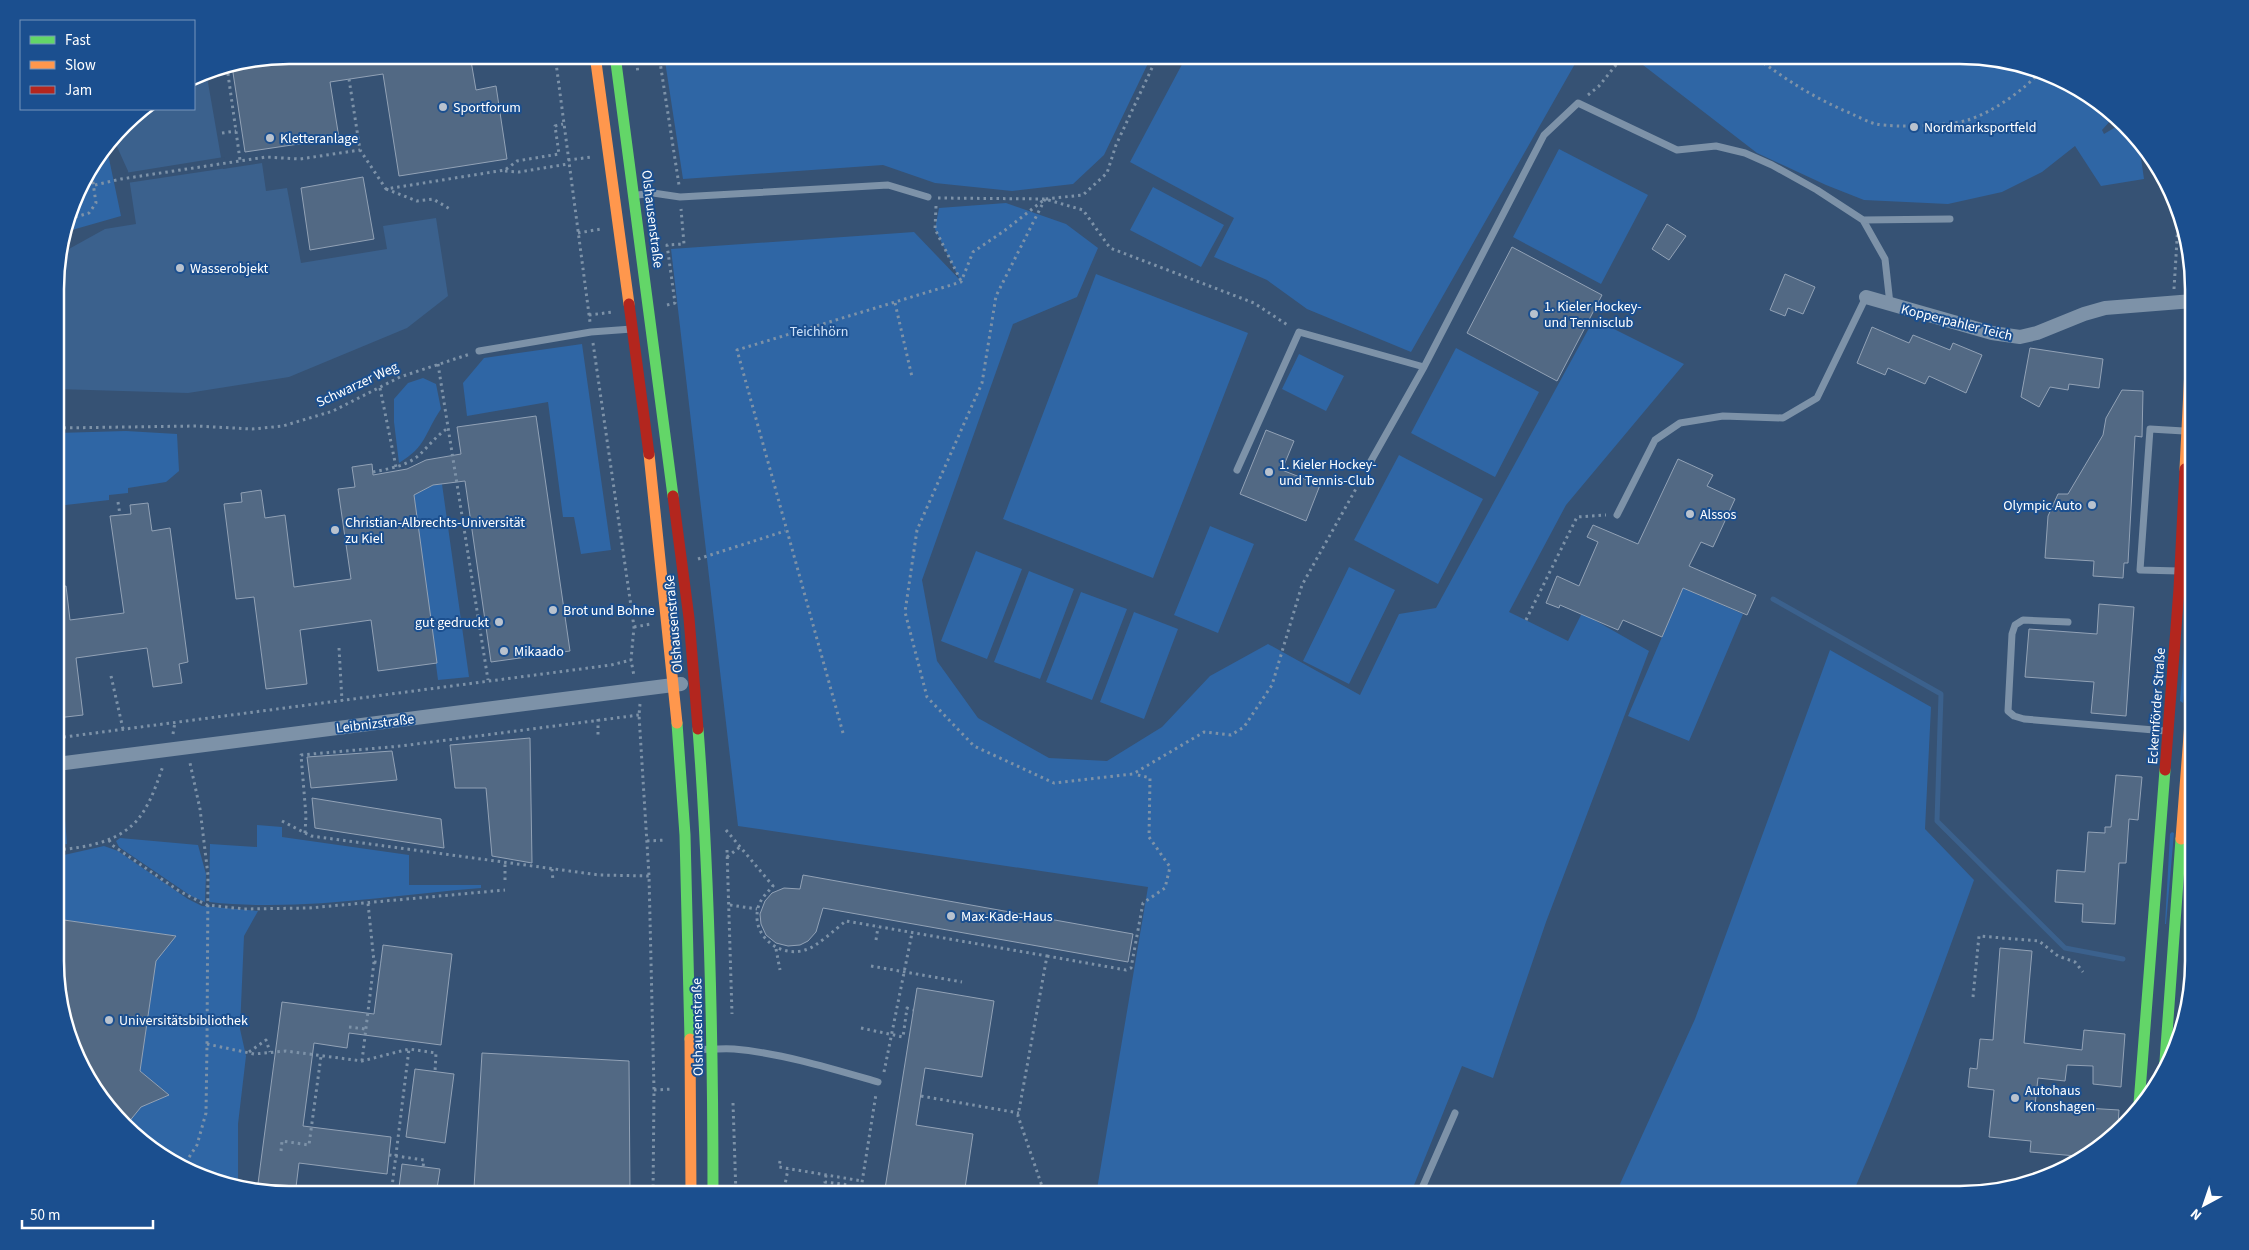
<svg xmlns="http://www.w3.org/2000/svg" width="2249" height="1250" viewBox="0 0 2249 1250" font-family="'Source Sans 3',sans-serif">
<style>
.green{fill:#2f66a5}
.water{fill:#3b618d}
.pier{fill:#365274}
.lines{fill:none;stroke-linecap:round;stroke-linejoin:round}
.stream{stroke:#3b618d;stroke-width:5}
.building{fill:#526984;stroke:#92a2b6}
.path{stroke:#7d92a8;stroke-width:3;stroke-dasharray:2.5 4;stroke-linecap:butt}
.lane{stroke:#7d92a8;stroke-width:7}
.street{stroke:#7d92a8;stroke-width:14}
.fast{stroke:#63d668;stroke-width:11}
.slow{stroke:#ff974d;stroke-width:11}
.jam{stroke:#b3261e;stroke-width:11}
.poi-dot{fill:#b9c2ce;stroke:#1b4f8f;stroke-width:2}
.labels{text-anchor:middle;stroke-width:4;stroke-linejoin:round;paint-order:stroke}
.poi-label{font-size:14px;fill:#fff;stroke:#1b4f8f;text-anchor:start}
.street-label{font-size:14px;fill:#fff;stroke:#1b4f8f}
.park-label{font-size:14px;fill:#cfe3fa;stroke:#1b4f8f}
.rim{fill:none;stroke:#fff;stroke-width:2.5}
</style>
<rect width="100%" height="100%" fill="#365274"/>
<path class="green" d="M710,55H1152L1104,155L1073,184L1012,191L935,183L883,165L683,179L665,61Z
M1187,55H1580L1411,352L1307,309L1267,280L1214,257L1234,218L1130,162Z
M1630,55H1961L2021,63L2077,86L2112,119L2102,130L2104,134L2119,125L2139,144L2144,179L2101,186L2075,146L2042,172L2002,192L1948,204L1864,200L1826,185L1757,153Z
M107,149L121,216L65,232L79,185Z
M1559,149L1648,195L1601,284L1513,237Z
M1153,187L1224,225L1201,267L1130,230Z
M1006,203L1066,224L1098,248L1077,297L1013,324L922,580L937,661L978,718L1049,758L1107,761L1162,727L1210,676L1268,644L1360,695L1399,614L1436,608L1594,319L1684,364L1566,505L1509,612L1568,641L1582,613L1649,651L1546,922L1493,1078L1462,1066L1410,1195H1096L1148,887L738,826L671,249L914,232L960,280L935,229L939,208Z
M1096,274L1248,333L1153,578L1003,519Z
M582,344L611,550L581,554L574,517H563L548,402L467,416L463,383L484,358Z
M1456,348L1539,392L1495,477L1411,433Z
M1299,354L1344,376L1326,411L1282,389Z
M423,378L436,384L441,409C424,434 427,446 399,463L394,422V399L408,383Z
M126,431L177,434L179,471L166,482L128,488V493L109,495V500L57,506V433Z
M1399,455L1483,499L1438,584L1354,540Z
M442,484L469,677L438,680L414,495L433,485Z
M1210,526L1254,544L1218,633L1174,615Z
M976,551L1022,569L987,659L941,641Z
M1349,567L1395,590L1349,684L1303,661Z
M1029,571L1074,589L1040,679L994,662Z
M1683,588L1743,614L1689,741L1628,716Z
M1081,592L1127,609L1092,700L1046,682Z
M1134,612L1178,629L1144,719L1100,702Z
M2189,621L2191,623L2183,703L2180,701L2186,622Z
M1830,650L1931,707L1925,829L1974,880C1936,987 1897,1091 1852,1195H1615L1695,1019Z
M57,794H63L67,844L57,845Z
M257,825L282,827V837L409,855V885H481V888C391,895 300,912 209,902L210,844L257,847Z
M2172,832L2174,833L2166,924H2165L2170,834Z
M120,838L198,845L206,874L205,902L191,896L119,847L116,841Z
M104,846L118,851L188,899L202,906L258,911L244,936L240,1029L246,1056L238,1124V1188L228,1187L172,1164L128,1123L146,1100L150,1103L169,1095L140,1071L157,952L175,936L57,919V868L63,863L64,855Z"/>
<path class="water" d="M206,71L223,169L262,163L266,191L287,188L301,263L387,249L383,226L436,218L448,296L407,328L289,377L188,393L57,389L58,255L105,229L136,224L128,171L114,140L134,113L141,109H194V76Z"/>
<path class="pier" d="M224,157L227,168L127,183L125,173Z"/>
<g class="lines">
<path class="stream" d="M1773,599L1941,694L1937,821L2065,948L2123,959"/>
</g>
<path class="building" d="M288,55H470L476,90L496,86L507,159L399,176L383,74L330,82L339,138L245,152L232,66Z
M363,177L374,239L310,250L301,188Z
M1667,224L1686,236L1669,260L1652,249Z
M1512,247L1602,295L1557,381L1467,333Z
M1785,274L1815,287L1803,314L1788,308L1785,316L1770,310Z
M1872,327L1909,343L1913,335L1950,350L1953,343L1982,355L1966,393L1929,376L1925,384L1888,368L1885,375L1857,363Z
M2030,348L2103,359L2099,388L2069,384L2068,390L2050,387L2039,407L2021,397Z
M2122,390L2143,391L2142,437L2135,436L2128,563H2124L2123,578L2093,576L2094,561L2045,558L2048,516L2058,494H2068L2103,435L2106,418Z
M536,416L570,651L491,662L465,481L433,485L414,495L437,663L378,671L371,620L300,630L307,684L266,689L254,597L236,599L224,504L242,502L241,493L261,490L265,518L285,515L294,587L351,579L338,489L355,487L352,467L372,464L373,475L407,469L426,460L461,454L457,427Z
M1266,430L1294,441L1282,470L1320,485L1306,521L1240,494Z
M1678,459L1713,475L1707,486L1735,499L1713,547L1701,542L1689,566L1756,595L1747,615L1683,588L1662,637L1623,620L1618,630L1560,605L1559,608L1546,603L1557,576L1579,586L1598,542L1587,537L1593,525L1638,544Z
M148,503L152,531L170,528L188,662L179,664L182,683L153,687L147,648L76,658L83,715L57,718V587L66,586L70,620L124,613L110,516L131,514L130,505Z
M2099,604L2134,607L2126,716L2091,713L2094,682L2025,677L2029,629L2097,634Z
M530,738L532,863L492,856L486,788H455L450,745Z
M392,751L397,780L311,788L307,757Z
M2116,775L2142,777L2138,820L2129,819L2126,863H2119L2115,924L2082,922L2083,904L2055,902L2057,870L2085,872L2088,832L2105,833V827H2111Z
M312,798L441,819L444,848L315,828Z
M803,875L1133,934L1128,962L823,908L816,932L808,941L800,945L788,946L776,943L766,935L761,924L760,914L765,901L772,893L784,888L800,889Z
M57,919L176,936L156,961L140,1071L169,1095L141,1107L128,1123L94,1092L57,992Z
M383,945L452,954L441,1045L349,1033L347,1048L314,1043L303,1126L391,1137L387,1174L299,1163L295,1195L257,1191L282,1002L374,1014Z
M2000,948L2032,951L2024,1043L2082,1050L2084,1030L2125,1034L2121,1087L2093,1084V1066L2067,1065L2065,1081L2038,1078L2035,1105L2119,1110L2118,1126L2088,1157L2030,1152L2031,1141L1989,1137L1994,1090L1968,1087L1970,1068L1977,1069L1980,1039L1993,1040Z
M917,988L994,1001L982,1077L925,1068L916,1125L973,1134L964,1195H884Z
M482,1053L629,1061L630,1195H585L474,1188Z
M415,1069L454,1074L445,1143L406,1137Z
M402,1164L440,1169L436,1195H398Z"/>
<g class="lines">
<path class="path" d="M555,55L590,322
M636,55L638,74
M655,55L660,62L679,185
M1753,55C1786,80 1814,98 1852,114C1859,117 1868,122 1876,124C1899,128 1947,126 1968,120C1993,112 2024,90 2041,71
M227,67L240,160
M349,79L360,150L386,189L505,170L517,161L559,154L555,126L563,124
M1588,95L1599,86L1624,55
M222,133L236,131
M568,160L592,157
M505,171L519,172L568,164
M95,185L121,179L266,157L300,159L360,150
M386,189L417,201L433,199L450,209
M938,198L1045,199L1083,210L1110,248L1254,303L1289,326
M1045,199L996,296L982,383L917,530L905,612L927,697L974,746L1054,783L1133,774L1204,732L1231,735L1244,727L1272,685L1302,585L1362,478
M936,206L935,229L961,281
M69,219L89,213L96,203L91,169
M578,233L601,229
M2174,289L2179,207
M895,303L912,377
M667,305L675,303L667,245L684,244L681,209
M589,315L613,312
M593,343L634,627L631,660L634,676
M438,364L488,680
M380,388L396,467
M57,428L196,426L252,429L283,426L333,411L400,377L470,354
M373,472C388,469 406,466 418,456C428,447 436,436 448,428
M118,502L120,515
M698,559L785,531
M1526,620L1577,517L1606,515
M634,627L651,624
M339,648L342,701
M111,676L123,729
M640,704L639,715L649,876L654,1090L653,1195
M598,719V737
M843,733L737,350L961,282L973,252L1004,231L1045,199L1083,195L1107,173L1116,145L1158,55
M173,734L175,722
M57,738L611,665L631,660
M282,821L311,836L599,875L649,876
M726,830L773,886C767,893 760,899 758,908C751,936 780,958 805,950C817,947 835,929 846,921L1047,956L1018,1116L1045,1195
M305,833L306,816L301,755L401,746L639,715
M109,840L112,845L179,891L207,905L244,909L309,908L505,890
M647,841L665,840
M57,850C90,847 127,841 145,809C153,796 158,780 163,766
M727,850L732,1014
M727,857L740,847
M552,869L553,881
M505,880V863
M730,905L757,909
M876,940L878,927
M776,949L780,970
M1047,956L1126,970L1131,968L1143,903L1165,888L1170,867L1149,837L1150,778L1134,774
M374,962L381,963
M871,966L962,982
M1973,997L1979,936L2039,941L2058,956L2075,962L2083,972
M349,1027L365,1029
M861,1028L903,1037L907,1008L913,1010
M207,1044L254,1054L286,1051L362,1061L409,1049L436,1053L435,1072
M249,1052L266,1040L270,1052
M362,1061L374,962L368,903
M884,1072L912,933
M654,1090L673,1089
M921,1096L1019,1113
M733,1103L736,1195
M281,1151L282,1141L309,1145L321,1056
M389,1155L424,1160L423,1167
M780,1161L779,1167L862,1181
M182,1168L197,1145L206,1113L207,1044L208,875L200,809L190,763
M826,1175L825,1182L849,1185L848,1195
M391,1195L409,1049
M783,1195L788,1169
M860,1195L876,1094
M1068,1195H1083
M1099,1195L1108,1187L1116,1195"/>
<path class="lane" d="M638,195L653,193L680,197L888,185L928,197
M1863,220L1950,219
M479,351L591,332L632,329
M1367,468L1424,367
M1237,470L1299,332L1424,367L1544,135L1578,103L1677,150L1716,146L1745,153L1772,165L1817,190L1863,220L1885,259L1890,304
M1617,515L1655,440L1680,423L1723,416L1783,418L1817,398L1866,297
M2179,571L2140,570L2150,429L2184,431
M2068,622L2023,620L2015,625L2012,634L2008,711L2014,716L2024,719L2166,731
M691,1050C705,1050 720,1048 734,1049C781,1053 833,1069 878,1082
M1419,1195L1455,1113"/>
<path class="street" d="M1866,297L1992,333L2020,337L2037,333L2084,314L2105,308L2193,301
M57,764L681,684"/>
<path class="fast" d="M615,55L673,496
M677,723L685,835L690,1039
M698,729C710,884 713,1039 713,1195
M2164,1075L2181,839
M2139,1104L2165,770"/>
<path class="slow" d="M595,55L629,304
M649,454L677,723
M2185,469L2193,309
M2181,839L2193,684
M690,1039L691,1195"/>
<path class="jam" d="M629,304L649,454
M673,496L689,618L698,729
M2165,770L2179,589L2185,469"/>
</g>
<g class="poi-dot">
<circle cx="443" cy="107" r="5"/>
<circle cx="1914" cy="127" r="5"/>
<circle cx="270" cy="138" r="5"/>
<circle cx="180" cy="268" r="5"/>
<circle cx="1534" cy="314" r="5"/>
<circle cx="1269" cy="472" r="5"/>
<circle cx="2092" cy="505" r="5"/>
<circle cx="1690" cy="514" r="5"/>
<circle cx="335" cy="530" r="5"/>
<circle cx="553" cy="610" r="5"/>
<circle cx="499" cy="622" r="5"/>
<circle cx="504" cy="651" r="5"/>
<circle cx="951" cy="916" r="5"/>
<circle cx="109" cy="1020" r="5"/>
<circle cx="2015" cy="1098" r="5"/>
</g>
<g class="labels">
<g class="poi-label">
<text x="453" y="112">Sportforum</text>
<text x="1924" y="132">Nordmarksportfeld</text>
<text x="280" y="143">Kletteranlage</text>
<text x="190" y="273">Wasserobjekt</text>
<text x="1544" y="311">1. Kieler Hockey-<tspan x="1544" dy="16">und Tennisclub</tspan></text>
<text x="1279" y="469">1. Kieler Hockey-<tspan x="1279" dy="16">und Tennis-Club</tspan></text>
<text x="2082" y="510" text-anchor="end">Olympic Auto</text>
<text x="1700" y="519">Alssos</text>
<text x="345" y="527">Christian-Albrechts-Universität<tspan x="345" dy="16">zu Kiel</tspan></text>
<text x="563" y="615">Brot und Bohne</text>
<text x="489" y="627" text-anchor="end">gut gedruckt</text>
<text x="514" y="656">Mikaado</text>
<text x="961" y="921">Max-Kade-Haus</text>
<text x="119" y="1025">Universitätsbibliothek</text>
<text x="2025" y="1095">Autohaus<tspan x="2025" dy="16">Kronshagen</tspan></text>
</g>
<g class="street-label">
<text transform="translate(653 219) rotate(83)" y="5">Olshausenstraße</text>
<text transform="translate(1957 322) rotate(14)" y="5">Kopperpahler Teich</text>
<text transform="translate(357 384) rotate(-25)" y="5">Schwarzer Weg</text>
<text transform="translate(673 624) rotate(-95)" y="5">Olshausenstraße</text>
<text transform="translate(2156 706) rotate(-86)" y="5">Eckernförder Straße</text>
<text transform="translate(375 723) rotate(-7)" y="5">Leibnizstraße</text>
<text transform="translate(697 1027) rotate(-91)" y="5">Olshausenstraße</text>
</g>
<g class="park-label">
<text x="819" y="336">Teichhörn</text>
</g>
</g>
<path d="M0 0H2249V1250H0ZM289 64H1960A225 225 0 0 1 2185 289V961A225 225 0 0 1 1960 1186H289A225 225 0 0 1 64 961V289A225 225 0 0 1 289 64Z" fill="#1b4f8f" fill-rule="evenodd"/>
<path class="rim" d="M289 64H1960A225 225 0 0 1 2185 289V961A225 225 0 0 1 1960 1186H289A225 225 0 0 1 64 961V289A225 225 0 0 1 289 64Z"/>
<rect x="20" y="20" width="175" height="90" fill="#1b4f8f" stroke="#7695bc"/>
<rect x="30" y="36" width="25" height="8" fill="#63d668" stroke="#7695bc"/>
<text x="65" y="45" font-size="15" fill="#ffffff">Fast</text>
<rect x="30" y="61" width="25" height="8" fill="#ff974d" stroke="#7695bc"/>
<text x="65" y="70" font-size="15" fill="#ffffff">Slow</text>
<rect x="30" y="86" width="25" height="8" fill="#b3261e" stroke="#7695bc"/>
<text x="65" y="95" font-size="15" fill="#ffffff">Jam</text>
<g transform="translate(2204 1205) rotate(220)" stroke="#1b4f8f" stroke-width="4" paint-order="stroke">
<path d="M0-4L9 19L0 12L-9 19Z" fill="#ffffff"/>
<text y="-8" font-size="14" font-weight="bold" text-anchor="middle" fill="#ffffff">N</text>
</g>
<path d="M22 1220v8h131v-8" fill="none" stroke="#ffffff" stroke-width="2.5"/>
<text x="30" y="1220" font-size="15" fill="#ffffff" stroke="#1b4f8f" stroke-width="4" paint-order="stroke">50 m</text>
</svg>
